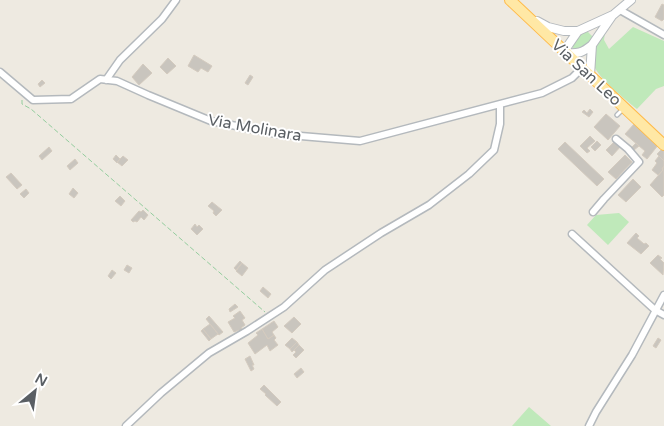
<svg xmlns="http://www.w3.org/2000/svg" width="664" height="426" viewBox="0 0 664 426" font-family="'Varela Round',sans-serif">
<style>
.green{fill:#bfe9ba}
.building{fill:#c9c5be;stroke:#d4cbbf}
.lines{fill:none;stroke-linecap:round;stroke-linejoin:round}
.service-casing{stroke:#b4b9bd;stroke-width:5.5}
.minor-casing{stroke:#b4b9bd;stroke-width:9}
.tertiary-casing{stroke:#b4b9bd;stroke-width:10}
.primary-casing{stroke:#ffba49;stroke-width:12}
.path{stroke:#94cd9e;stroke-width:1;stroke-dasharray:5 2.5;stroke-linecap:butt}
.service{stroke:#fff;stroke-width:3}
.minor{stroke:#fff;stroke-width:6}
.tertiary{stroke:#fff;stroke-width:8}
.primary{stroke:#ffe8a5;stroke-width:10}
.labels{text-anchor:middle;stroke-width:4;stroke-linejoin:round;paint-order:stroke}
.street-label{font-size:16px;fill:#5a5f64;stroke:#fff}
</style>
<rect width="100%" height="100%" fill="#eeeae1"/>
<path class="green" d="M633,27L664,41V86L656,89L637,109C626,100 601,80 595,68C589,57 597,41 605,33L604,40L609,49Z
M585,32H588L593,37C589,44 582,51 573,49C572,41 579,36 585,32Z
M619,213L629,222L608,245L587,225L596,215Z
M529,407L551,426H512Z"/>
<path class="building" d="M662,4L664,5V19L662,21L655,17Z
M194,55L212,66L208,72L201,68L198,72L188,66Z
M168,58L176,66L167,74L160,67Z
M143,64L152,73L139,85L132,77Z
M250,75L253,77L248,85L245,83Z
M42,80L45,83L40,87L38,84Z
M590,109L593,112L589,117L582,112L584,110L587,113Z
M606,114L620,126L608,140L594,127Z
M635,123L659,144L647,159L642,155L645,151L625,134Z
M590,136L595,141L587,148L590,151L587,153L580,146Z
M597,141L601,145L595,151L591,147Z
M615,141L621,146L612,156L606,150Z
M565,142L604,179L597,186L558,149Z
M636,143L639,146L634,150L631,148Z
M49,147L52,151L42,160L39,156Z
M663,148L664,150V161L657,154Z
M116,155L120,159L117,163L113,159Z
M625,155L632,162L616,179L608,172Z
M123,156L128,160L122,166L117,162Z
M659,156L664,161V166L662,169L663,170L658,175L652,170L657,163L655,161Z
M75,159L78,163L70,170L67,166Z
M664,166V195L662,197L650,185L663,170L662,169Z
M11,173L22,185L17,189L6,177Z
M633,179L641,187L626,202L618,195Z
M73,188L78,193L74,198L69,194Z
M26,189L29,193L24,198L20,194Z
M120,196L125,201L121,206L115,201Z
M212,202L222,210L216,216L213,213L214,211L208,206Z
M143,210L148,215L144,220L141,217L137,222L135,221L133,222L131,220L139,211L141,212Z
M195,224L197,227L199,225L203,229L197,235L191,229Z
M636,233L639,236L637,238L644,244L646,243L649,246L641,254L627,243Z
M658,255L662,258L660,259L664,263L663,275L650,263Z
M240,261L242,263L236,270L234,268Z
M242,263L248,268L242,276L236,271Z
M127,265L132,268L129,273L124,270Z
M112,270L116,273L111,279L108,276Z
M263,287L271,294L268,298L260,291Z
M235,304L238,307L230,312L229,309Z
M240,311L245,318L242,320L245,325L241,328L242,329L240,331L239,330L234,332L228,322L235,318L233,316Z
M209,316L223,332L219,335L206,319Z
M294,317L301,324L292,333L284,326Z
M274,321L278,327L272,332L274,335L268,339L262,329Z
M210,324L218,334L211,339L203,329Z
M203,329L211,339L209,341L201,331Z
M262,329L268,339L274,335L276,338L274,340L278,345L270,351L267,345L255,354L248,343L258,335L256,333Z
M292,338L297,342L290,349L285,345Z
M658,338L661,340L656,348L653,346Z
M297,342L299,345L292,352L290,349Z
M299,345L304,350L296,358L293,355L296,352L294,350Z
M250,356L254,365H252L254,369L251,371L245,359Z
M301,368L304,372L297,378L294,374Z
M264,385L281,402L277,406L265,395L266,394L260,389Z"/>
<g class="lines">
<defs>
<path id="service" d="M617,115L624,108"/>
<path id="minor" d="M620,10L664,35
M0,72L33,100L71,99L100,79L117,81L148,95L211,121L277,134L360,141L542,93L572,78L582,68
M106,80L120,60L162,19L176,0
M593,212L604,199L639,162L628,149L616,139
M572,234L655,310L664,315
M126,426L161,393L209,353L247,331L284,307L325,270L381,233L429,205L469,174L494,150L500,124V104
M589,426L596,412L632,355L664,295"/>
<path id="tertiary" d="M537,21L548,27L564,31H578L613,15L631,0
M578,31L567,47L566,53C578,54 582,53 592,45
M590,75L592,45L612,16"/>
<path id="primary" d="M510,0L664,145"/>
</defs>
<use href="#service" class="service-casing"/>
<use href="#minor" class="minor-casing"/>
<use href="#tertiary" class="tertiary-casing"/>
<use href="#primary" class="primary-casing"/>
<path class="path" d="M22,100V104L31,109L265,312"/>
<use href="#service" class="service"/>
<use href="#minor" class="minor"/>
<use href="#tertiary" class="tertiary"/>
<use href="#primary" class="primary"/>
</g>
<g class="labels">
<g class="street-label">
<text transform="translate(587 72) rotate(43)" y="6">Via San Leo</text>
<text transform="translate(255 127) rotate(10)" y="6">Via Molinara</text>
</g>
</g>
<g transform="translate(35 391) rotate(29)" stroke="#ffffff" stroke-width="4" paint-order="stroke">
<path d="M0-4L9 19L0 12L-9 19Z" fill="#5a5f64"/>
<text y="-8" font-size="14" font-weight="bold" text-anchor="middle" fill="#5a5f64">N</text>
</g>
</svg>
